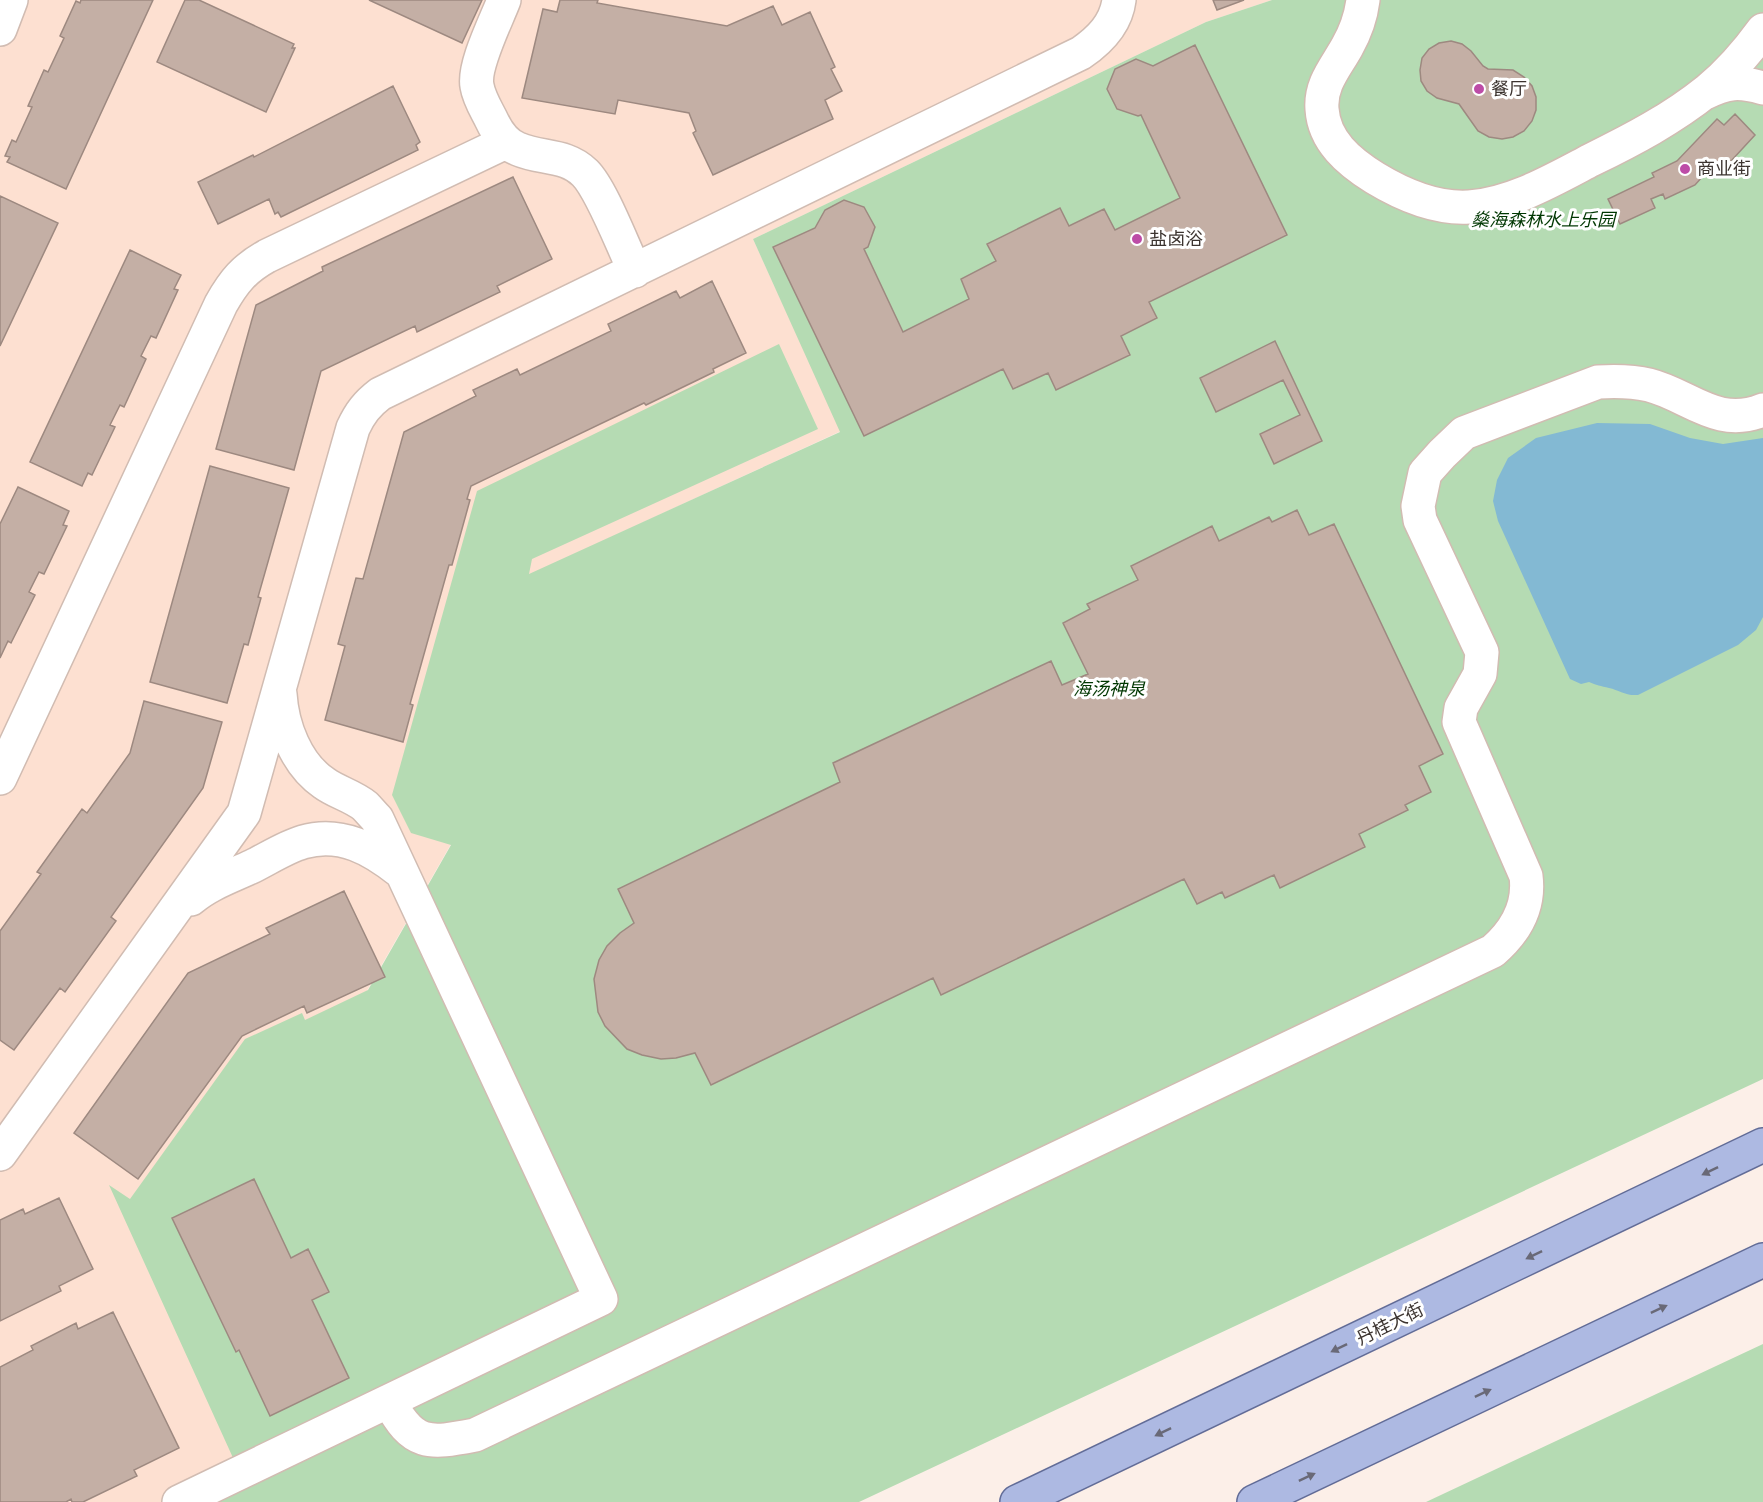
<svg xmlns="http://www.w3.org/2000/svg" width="1763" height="1502" viewBox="0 0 1763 1502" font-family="'Crimson Pro','Noto Sans SC',serif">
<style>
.built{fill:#fde0d1}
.green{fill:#b5dbb3}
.water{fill:#83b9d3}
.building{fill:#c4afa5;stroke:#9d8980;stroke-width:1.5}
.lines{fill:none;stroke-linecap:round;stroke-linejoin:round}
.minor-casing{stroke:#d1bcb2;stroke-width:36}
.major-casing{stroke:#626c97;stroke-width:36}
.minor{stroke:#fff;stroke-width:33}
.major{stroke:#adb9e2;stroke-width:33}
.oneway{fill:#696977}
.poi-dot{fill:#bd4ca7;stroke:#fff;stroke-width:2}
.labels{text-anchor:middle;stroke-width:6;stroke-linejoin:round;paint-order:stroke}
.poi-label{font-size:18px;fill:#3c3430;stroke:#fff;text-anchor:start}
.park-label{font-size:18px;font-style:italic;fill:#003702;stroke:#fff}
.street-label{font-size:18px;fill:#3c3430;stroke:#fff}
</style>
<rect width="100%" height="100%" fill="#fcefe8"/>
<path class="built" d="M0,0H1272L1206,22L753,239L841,431L529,575L451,844L275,1151L256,1502H0Z"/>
<path class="green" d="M1272,0H1763V1079L859,1502H210L234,1460L109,1185L130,1199L245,1039L302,1013L305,1020L368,990L451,845L411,833L392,795L477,491L779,344L818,429L532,559L529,574L840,432L753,239L1206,22Z
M1763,1344V1502H1426Z"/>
<path class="water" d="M1597,423L1650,424L1690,438L1723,444L1763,438V617L1756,630L1738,645L1638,695C1625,696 1619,690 1609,688C1601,686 1596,685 1589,682L1581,684L1570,679L1498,521L1493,501L1497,480L1508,458L1536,438Z"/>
<path class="building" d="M81,0H153L66,189L7,162L10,157L5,156L12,140L16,142L32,107L28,106L44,70L48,72L64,38L60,36L76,1L80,3Z
M185,0H199L294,44L292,48H295L266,112L157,62Z
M369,0H482L462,43Z
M560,0H598L597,3L727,26L773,6L782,25L810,12L835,67L831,69L842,91L825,100L833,119L713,175L693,133L696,131L689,113L618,100L615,114L522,98L543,9L557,12Z
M1213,0H1244L1217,10Z
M1451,41L1462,44L1471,51L1483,66L1488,69L1513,70L1524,77L1532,86L1536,97V110L1532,121L1524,131L1513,137L1502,139L1489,137L1478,131L1459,104L1437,98L1427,91L1421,81L1420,70L1422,58L1429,49L1439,43Z
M1195,45L1287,235L1149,302L1157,318L1121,336L1130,355L1056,390L1048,373L1013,389L1003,369L864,436L773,247L815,228L825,210L844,200L864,207L875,227L868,247L864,249L903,332L969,299L961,279L996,261L987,244L1060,208L1069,226L1104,209L1115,230L1180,198L1141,115L1138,116L1117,109L1107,89L1115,69L1136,59L1153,66Z
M393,86L420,142L416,145L418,150L281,217L278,212L275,214L269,199L218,224L198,182L253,155L254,157Z
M1735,114L1755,135L1720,173L1712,166L1695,185L1665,199L1663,194L1651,199L1655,208L1620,224L1608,199L1654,177L1652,173L1677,161L1717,119L1724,125Z
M513,177L552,259L497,286L500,292L417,332L415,326L321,371L294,470L216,449L256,305L323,271L322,267Z
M0,196L58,223L0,346Z
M130,250L181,275L174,289L178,290L156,338L151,336L141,356L146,359L124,407L120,405L110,425L115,427L92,475L88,473L82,486L30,462Z
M712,281L746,353L713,369L714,372L646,405L644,403L471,486L467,499L470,500L452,565H449L410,704L413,705L403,742L325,720L345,646L338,644L356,578L363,579L404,432L476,396L473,390L517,369L520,375L611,331L608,324L676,291L680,298Z
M1275,341L1322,441L1274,464L1260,434L1300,415L1283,380L1216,412L1200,378Z
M210,466L289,488L258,597L261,598L248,645L244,644L227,703L150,682Z
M18,487L69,511L63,525L67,526L44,574L39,572L29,592L35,595L11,643L8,641L0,658V524Z
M1297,510L1309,535L1334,524L1443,754L1419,766L1431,792L1405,805L1408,810L1359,834L1365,847L1280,888L1274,875L1225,898L1222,892L1197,904L1184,879L941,995L933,978L711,1085L695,1053L676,1058L661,1059L642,1055L627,1049L605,1026L598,1012L594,979L599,960L607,946L620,933L634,923L618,889L840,782L833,763L1051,661L1062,685L1088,674L1063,623L1090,609L1087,604L1138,580L1131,566L1212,526L1219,541L1269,517L1272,522Z
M144,701L222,722L203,788L111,917L116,921L65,992L60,988L14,1050L0,1040V931L41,874L37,872L82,809L87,813L130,753Z
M344,891L385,977L307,1013L304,1006L242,1036L138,1179L74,1133L188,973L270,934L266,928Z
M254,1179L291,1258L308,1249L329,1292L312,1300L349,1378L270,1416L239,1350L236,1352L172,1218Z
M59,1198L93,1269L59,1286L61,1291L0,1321V1220L23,1209L25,1214Z
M113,1312L179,1448L134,1470L137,1476L83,1502H72L71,1499L66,1502H0V1367L33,1350L31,1346L76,1323L78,1329Z"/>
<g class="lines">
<defs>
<path id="minor" d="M504,0C496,21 473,66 477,86C479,98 486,109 491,119C497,132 505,144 518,149C541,159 566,154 585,173C602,190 623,247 635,271
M1363,0C1361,16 1355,33 1347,47C1336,67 1320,84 1322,109C1324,141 1349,162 1375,178C1403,195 1436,209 1469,207C1512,204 1553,180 1591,160C1632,140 1672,119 1708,90C1729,73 1747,52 1763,30
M0,29L11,0
M1705,93C1727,82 1739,81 1763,88
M0,778L221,304C234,281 244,269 267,256L506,142
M191,899C208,884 232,876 253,866C269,858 286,847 303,842C341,831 372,849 401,872
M0,1154L244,813L353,428C360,413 367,404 380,394L1081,53C1100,40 1116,24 1119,0
M389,1401C413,1446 428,1444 475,1435L1493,951C1516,931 1530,907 1526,876L1459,722L1461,708L1480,674L1482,652L1420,520L1418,506L1425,473L1442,454L1464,433L1598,382C1615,381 1632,381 1649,385C1689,395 1717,429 1763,410
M179,1502L601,1299L377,819C373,815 369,810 365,806C353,796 336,792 324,783C296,764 282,726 280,694"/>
<path id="major" d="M1017,1502L1763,1145
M1254,1502L1763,1260"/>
</defs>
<use href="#minor" class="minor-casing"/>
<use href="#major" class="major-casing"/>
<use href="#minor" class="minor"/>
<use href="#major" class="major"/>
</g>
<defs><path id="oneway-solid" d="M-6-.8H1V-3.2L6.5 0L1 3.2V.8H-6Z" transform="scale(1.5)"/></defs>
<g class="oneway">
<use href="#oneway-solid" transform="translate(1710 1171) rotate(154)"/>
<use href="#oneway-solid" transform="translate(1534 1255) rotate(154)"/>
<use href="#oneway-solid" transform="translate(1659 1309) rotate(-25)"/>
<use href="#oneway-solid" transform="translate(1339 1348) rotate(154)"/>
<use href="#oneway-solid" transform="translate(1483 1393) rotate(-25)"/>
<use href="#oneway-solid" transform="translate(1163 1432) rotate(154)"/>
<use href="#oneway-solid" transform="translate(1307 1477) rotate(-25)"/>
</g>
<g class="poi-dot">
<circle cx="1479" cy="89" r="6"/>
<circle cx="1685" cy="169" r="6"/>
<circle cx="1137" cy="239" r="6"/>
</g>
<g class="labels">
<g class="poi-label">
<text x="1491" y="95">餐厅</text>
<text x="1697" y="175">商业街</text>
<text x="1149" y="245">盐卤浴</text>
</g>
<g class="park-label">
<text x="1543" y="226">燊海森林水上乐园</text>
<text x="1109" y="695">海汤神泉</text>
</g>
<g class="street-label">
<text transform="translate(1390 1324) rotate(-26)" y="6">丹桂大街</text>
</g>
</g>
</svg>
